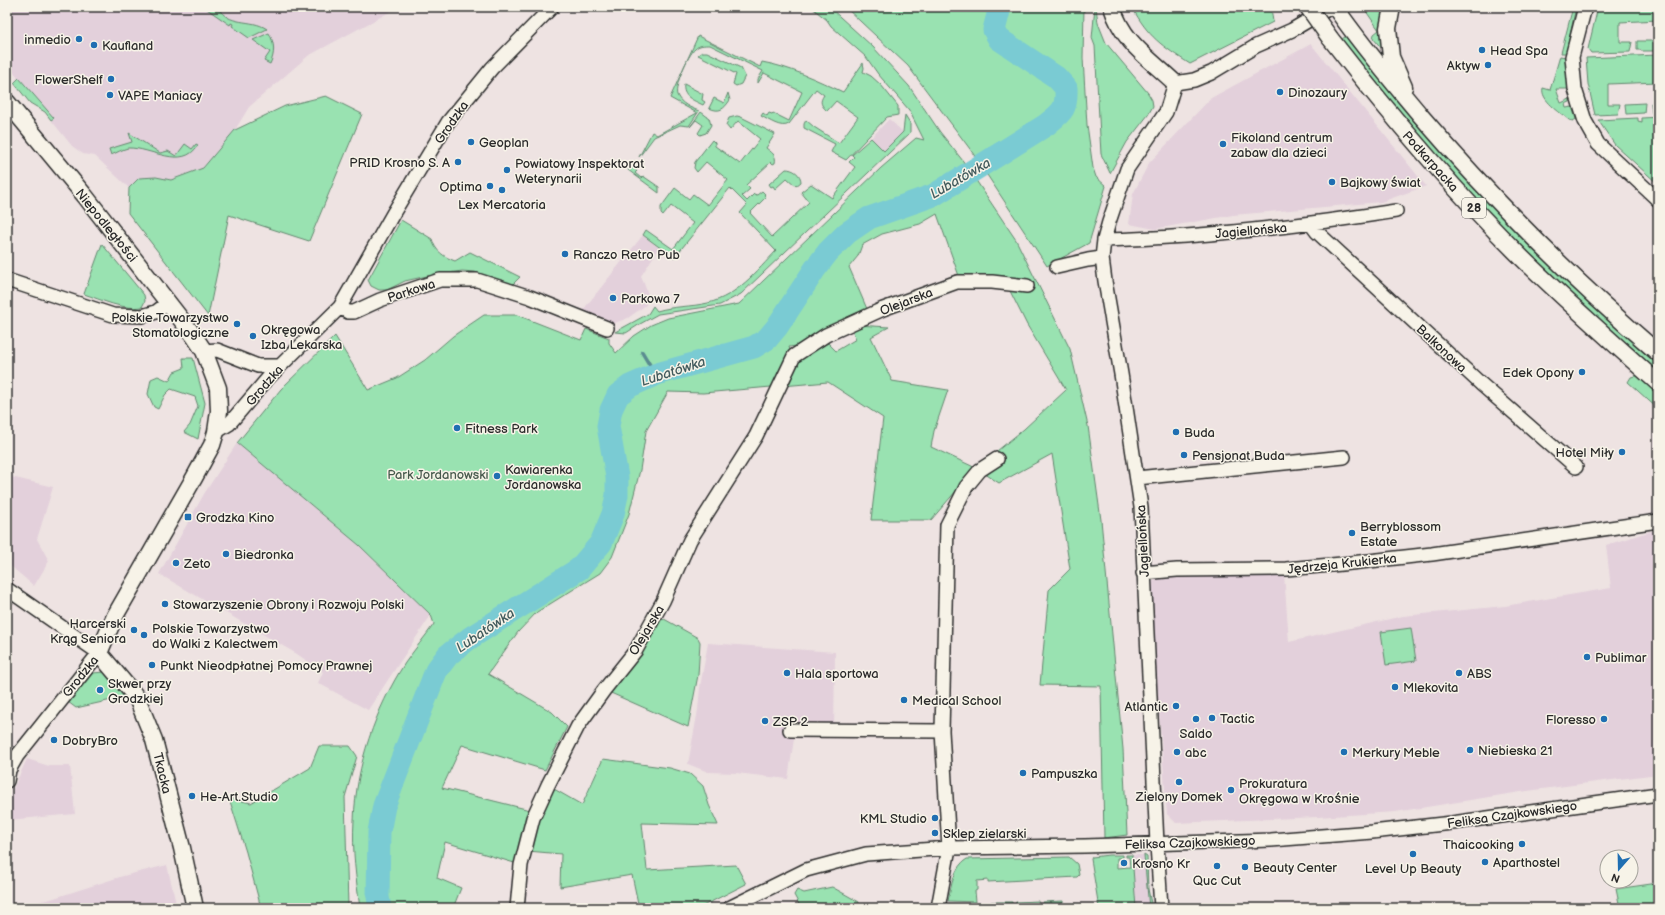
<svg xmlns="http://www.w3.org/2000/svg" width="1665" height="915" viewBox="0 0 1665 915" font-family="'Balsamiq Sans',sans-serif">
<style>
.built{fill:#e3d0db}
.green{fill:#99e2b1;stroke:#62866e;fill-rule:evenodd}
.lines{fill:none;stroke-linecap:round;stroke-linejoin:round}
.stream{stroke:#5a8b90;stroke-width:4}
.river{stroke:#7acbd3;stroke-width:23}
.minor-casing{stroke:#2b2b2b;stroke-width:16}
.major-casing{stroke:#2b2b2b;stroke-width:19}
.minor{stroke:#f7f3e8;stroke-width:13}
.major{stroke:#f7f3e8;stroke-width:16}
.major-bridge-casing{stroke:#2b2b2b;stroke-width:19;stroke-linecap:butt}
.major-bridge{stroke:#f7f3e8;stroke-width:16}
.poi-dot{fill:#1f6fb2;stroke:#f7f3e8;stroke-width:1.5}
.labels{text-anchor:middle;stroke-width:3;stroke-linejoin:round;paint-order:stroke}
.shield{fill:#f7f3e8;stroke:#686764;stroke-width:1}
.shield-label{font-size:12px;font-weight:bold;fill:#2b2b2b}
.poi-label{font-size:13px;fill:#2b2b2b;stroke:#f7f3e8;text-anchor:start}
.street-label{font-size:13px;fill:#2b2b2b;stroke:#f7f3e8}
.park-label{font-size:13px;fill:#46594c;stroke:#f7f3e8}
.water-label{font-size:14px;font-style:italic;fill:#435b5d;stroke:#f7f3e8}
</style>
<rect width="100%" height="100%" fill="#eee3e2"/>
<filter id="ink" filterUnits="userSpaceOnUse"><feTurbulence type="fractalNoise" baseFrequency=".025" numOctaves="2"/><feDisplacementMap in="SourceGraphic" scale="8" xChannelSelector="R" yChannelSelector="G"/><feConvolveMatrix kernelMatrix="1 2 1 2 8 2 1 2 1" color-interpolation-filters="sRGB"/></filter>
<g filter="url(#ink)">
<path class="built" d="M7,7H399L308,56L249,107L235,130L203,168L171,180L155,177L139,178L129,188L95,156L83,154L72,146L51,120L54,118L7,65Z
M1311,44L1426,186L1381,202L1233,215L1155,229L1129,224L1133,194L1149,163L1211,98Z
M889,119L903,132L884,151L871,138Z
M643,235L659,248L641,276L648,294L646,305L628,318L612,324L583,310Z
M237,443L359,545L431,615L368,710L318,683L323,672L297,654L159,574L204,494Z
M7,476L53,487L37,539L49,561L34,586L7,563Z
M1658,529V774L1527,791L1395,812L1318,817L1176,823L1167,814L1149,584L1165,574H1284L1289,642L1403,616L1505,606L1611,588L1606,545Z
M708,643L835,652L834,735L795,732L788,779L736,773L708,772L688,764L698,710L700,687Z
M27,759L49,766H70L75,814L8,820L13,789Z
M1132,855H1144L1149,908H1136Z
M167,865L177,908H11L51,899L123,876Z"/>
<path class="green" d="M208,7H218C228,27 251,18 267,29L249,38L232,26L233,24L231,23L230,25L207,9Z
M811,7H829L873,47L909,86L940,132L963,161L1016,240L1070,349L1088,426L1101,520L1123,749L1127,835L1104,838L1101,686L1040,685L1049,590L1070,569L1052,454L999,483L976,468L931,520H871L883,418L828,382L703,393L668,392L646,431L640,470L629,514L612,557L600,573L537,612L518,632L488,674L552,712L567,727L545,770L462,745L442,788L534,811L521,865L445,842L437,878L461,888L453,908H360C356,879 352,850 354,820C356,765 375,710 405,663C414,650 425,637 434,624L431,615L359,545L237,443L281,389L335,336L368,390L397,378L425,360L453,336L484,315H517L581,340L586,329L609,338V343L616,353L634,336L651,325L668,318L739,304L881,168L916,138L924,140L909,110L878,74L866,57L831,26L827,20ZM937,214L959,276H1008L1009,289L1027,325L1066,390L1024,429L976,468L931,447L934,431L948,390L892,381L871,337L889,327L857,325L853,332L856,339L836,351L828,343L795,362L789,347L804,345L867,309L849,267L858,256L862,245L882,234L920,224Z
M845,7H1084L1083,58L1087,125L1093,168L1096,177L1106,186L1089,243L1047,266L970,149L908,66Z
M1095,7H1096L1098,23L1106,43L1148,93L1152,100L1153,106L1148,115L1127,142L1110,173L1101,154L1095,46L1092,38Z
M1132,7H1271L1273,22L1190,64C1162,46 1148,37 1132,7Z
M1363,7H1384L1382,21L1383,50L1373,38L1374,34L1379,30Z
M1573,7H1576L1566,53H1561Z
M1598,7H1658V20L1620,22V42H1632L1630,52L1591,53L1588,49Z
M269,33C275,44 275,53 270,64L264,61L270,52L253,40Z
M698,36L760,67L762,62C790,67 817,80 843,92L863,63L864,68L863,72L871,76L881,85L898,106V115L887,117L846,160L831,152L835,144L804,128V124L806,120L814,127L839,143L858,117L836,101L827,111C821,105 819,102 824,95L816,89L789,124C781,129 769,120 761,116L763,113L767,116L769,113L772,114L773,113L789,121L802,92L764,73L758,83V79L763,71L710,45C704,45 699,45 695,49C688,55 674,86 677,95C681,104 691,108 699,111L689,126L680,125L654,137L639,157L652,132L657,135L697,113L670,98Z
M1346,36C1436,157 1545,263 1658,364V372C1601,322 1545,271 1492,217C1439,160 1389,100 1341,40Z
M1637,41H1657L1656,51H1641V50H1637Z
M702,52H707L741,68L745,76L741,84L736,86L733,84L736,74L698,55Z
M1658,55V82L1608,84V104H1620L1618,114L1595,115L1588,84L1586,58Z
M1560,56L1566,57L1568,89H1556L1561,103L1570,99V102L1565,104L1566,108L1572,107L1576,119L1573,121L1569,120C1560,112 1540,100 1543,88L1550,90Z
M19,78L54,118L51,120L45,112L30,103L14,83Z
M684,84L703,94L702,100L705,102L703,105C693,100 682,97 684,84Z
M728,93L730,100C724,109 720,113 709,108L714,98L724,103Z
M326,96L362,114L309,241L229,215L208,316L128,213L129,188L139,178L156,177L171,180L203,168L235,130L285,106Z
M1645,103L1644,113L1626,114L1625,104Z
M1651,103H1658V113H1652Z
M701,112L709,118L711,125L706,133L700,135L698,133L703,125L696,120L690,127Z
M905,115L910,123V133L741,294L720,305L658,314L640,324L626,333L615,332L648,314L653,306L657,311C673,306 691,307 708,303C737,296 757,271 776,251L740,213L747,205L730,188L674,258L643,235L646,230L673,249L693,223L671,206L663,216L661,214V207L675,188L689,199L693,194L708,205L728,180L706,162L697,172L694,168L695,162L712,140L715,143V146L740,164L760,139L738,121L730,130L726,125L729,118L737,116L741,117L775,134L766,148C771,152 777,155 775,163L773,164L771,162L746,185L750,189L742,196L747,201L754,194L757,195L762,191L765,194L764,195L766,197L750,213L772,237L809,202L801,192L811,184L832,198L855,167L849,162L854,157L852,155L871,138L884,151L903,132Z
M1658,117V184L1615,145L1598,120L1638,118V121L1642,122V118Z
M129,133L160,153L168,151L176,156L185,144L192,149L196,144L198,145C183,171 150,147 128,148C123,149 116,153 111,155L109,149L132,142Z
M631,166L637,171L635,173L641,178L643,176L659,187V193L628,170Z
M786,169C793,169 801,174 801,182L796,186L787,178L775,189L773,186L771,187L769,184Z
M401,220L432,239C435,251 444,257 455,261L470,252L520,277L513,284L496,281L475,272L462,271L427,276L405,281L387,290H379L371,286L368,280Z
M102,244L144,295L145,301L142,307C122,310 102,300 84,294Z
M183,358H193L205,403L198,439L184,432L190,425L198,406L195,397L171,389L165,395L158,409L154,407L148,394L151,379L158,376L169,381L174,372L184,368Z
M1635,376H1639L1658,393V409L1628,382L1631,377Z
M657,615L698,638L700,642L698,675L688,727L604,690Z
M1411,628L1416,661L1386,665L1381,632Z
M104,672L115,682L125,697L76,708L68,702L87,678L93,673Z
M319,746H350L357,756L345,797L348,907L261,908L246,852L229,798L251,803L310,768Z
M603,759L670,768L690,774L703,786L709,805L718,825L642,823L647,870L736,865L746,884L699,908H639L632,875L560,887L561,854L528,851L543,801L554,789L582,805Z
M1109,855H1123V858H1117V868L1130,867L1129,857H1126V855H1132L1136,908H1099L1091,859L1092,857Z
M1144,855L1147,857L1148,889L1152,908H1149Z
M1069,857L1077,864L1079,875L1077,877L988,882V880L977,881V890L975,891L976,902L948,901C951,887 954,866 967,859Z
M1658,883V908H1620L1616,889Z
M832,887L859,902L858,908H801L794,895L797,890L804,893Z
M1038,901V904L1034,905V906L1021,907V905H1016V902Z
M1063,901V904H1059V906H1043V902Z
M991,902H1012V907H998V905L991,907Z"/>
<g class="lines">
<path class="stream" d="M642,352L651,367L652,375"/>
<path class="river" d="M380,908L378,897L379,832L384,806L436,671L448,655L470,638L579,569L601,543L613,514L617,495V477L608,426L611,410L618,395L630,386L657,374L754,347L767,339L777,327L815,269L828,252L847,233L869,218L934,195L1046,125C1062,112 1067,110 1066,88L1056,77L999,39L994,30L1000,7"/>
<defs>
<path id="minor" d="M1585,7L1572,57L1575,89L1585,121L1598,144L1658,200
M1311,224L1317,232L1481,384L1576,467
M1104,240C1202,238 1300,226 1396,211
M1057,267L1088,260L1102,258
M7,280L113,315L142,316L156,312L168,303
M340,307L348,312H354L380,300L440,280H477L530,297L607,328
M204,351L217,350L258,366H280
M216,432L229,424L269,377L340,307L394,212L448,122L492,68L552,7
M1137,478L1344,457
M1143,573L1177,570L1286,569L1342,564L1432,554L1658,521
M7,589L99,653L17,756L9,770L7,781
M790,730L942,731
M517,908L521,865L533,818L548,785L578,726L604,690L636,650L663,601L690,540L756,436L794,356L826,335L883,309L957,282H992L1027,286
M729,908L806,870L866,854L949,848L1085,846L1271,840L1372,832L1452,823L1658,794
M938,908L949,848L942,731L947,525L966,487L980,470L997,459
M1161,908L1157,844L1141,507L1121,374L1105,281L1102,258L1104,240L1109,222L1127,169L1166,112L1175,83L1194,80L1211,73L1256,46L1292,30L1331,7"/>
<path id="major" d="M1112,7C1123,43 1149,58 1175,83
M1335,7C1361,45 1391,80 1421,116C1494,201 1573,280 1658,353
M1392,7L1388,28L1391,57L1404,87
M1330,38C1390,115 1453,190 1522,258C1566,301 1612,342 1658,383
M7,102L85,196L194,336L204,351L218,388L219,411L216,432L212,445L194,478L115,616L99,653L137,698L154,740L182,848L195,908"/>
</defs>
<use href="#minor" class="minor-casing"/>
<use href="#major" class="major-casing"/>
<use href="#minor" class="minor"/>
<use href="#major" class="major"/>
<defs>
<path id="major-bridge" d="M1308,7L1330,38"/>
</defs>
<use href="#major-bridge" class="major-bridge-casing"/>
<use href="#major-bridge" class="major-bridge"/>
</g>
</g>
<g class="poi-dot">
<circle cx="79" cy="39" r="4"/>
<circle cx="94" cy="45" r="4"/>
<circle cx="1482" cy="50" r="4"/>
<circle cx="1488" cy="65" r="4"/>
<circle cx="111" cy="79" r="4"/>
<circle cx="1280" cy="92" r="4"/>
<circle cx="110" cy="95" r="4"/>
<circle cx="471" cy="142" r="4"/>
<circle cx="1223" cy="144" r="4"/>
<circle cx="458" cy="162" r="4"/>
<circle cx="507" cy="170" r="4"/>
<circle cx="1332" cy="182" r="4"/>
<circle cx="490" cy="186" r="4"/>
<circle cx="502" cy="190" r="4"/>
<circle cx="565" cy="254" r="4"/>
<circle cx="613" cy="298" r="4"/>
<circle cx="237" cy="324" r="4"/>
<circle cx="253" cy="336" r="4"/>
<circle cx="1582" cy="372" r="4"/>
<circle cx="457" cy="428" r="4"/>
<circle cx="1176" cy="432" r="4"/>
<circle cx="1622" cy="452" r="4"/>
<circle cx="1184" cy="455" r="4"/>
<circle cx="497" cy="476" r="4"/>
<rect x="184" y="513" width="8" height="8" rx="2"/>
<circle cx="1352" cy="533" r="4"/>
<circle cx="226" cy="554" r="4"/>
<circle cx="176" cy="563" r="4"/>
<circle cx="165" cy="604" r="4"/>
<circle cx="134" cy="630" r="4"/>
<circle cx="144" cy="635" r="4"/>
<circle cx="1587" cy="657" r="4"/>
<circle cx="152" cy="665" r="4"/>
<circle cx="787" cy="673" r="4"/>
<circle cx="1459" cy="673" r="4"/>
<circle cx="1395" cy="687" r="4"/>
<circle cx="100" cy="690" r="4"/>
<circle cx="904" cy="700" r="4"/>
<circle cx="1176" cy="706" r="4"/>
<circle cx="1212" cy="718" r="4"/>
<circle cx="1196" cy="719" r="4"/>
<circle cx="1604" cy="719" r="4"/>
<circle cx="765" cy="721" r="4"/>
<circle cx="54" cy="740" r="4"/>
<circle cx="1470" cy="750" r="4"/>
<circle cx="1177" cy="752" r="4"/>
<circle cx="1344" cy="752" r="4"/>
<circle cx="1023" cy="773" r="4"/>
<circle cx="1179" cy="782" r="4"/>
<circle cx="1231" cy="790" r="4"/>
<circle cx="192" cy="796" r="4"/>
<circle cx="935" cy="818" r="4"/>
<circle cx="935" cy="833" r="4"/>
<circle cx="1522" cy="844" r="4"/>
<circle cx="1413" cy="854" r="4"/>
<circle cx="1485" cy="862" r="4"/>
<circle cx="1124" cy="863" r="4"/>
<circle cx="1217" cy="866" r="4"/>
<circle cx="1245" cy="867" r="4"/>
</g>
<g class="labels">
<rect class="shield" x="1462" y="198" width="24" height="20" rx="3"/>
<g class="shield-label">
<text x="1474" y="212">28</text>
</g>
<g class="poi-label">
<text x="71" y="44" text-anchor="end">inmedio</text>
<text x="102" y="50">Kaufland</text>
<text x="1490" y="55">Head Spa</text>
<text x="1480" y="70" text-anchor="end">Aktyw</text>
<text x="103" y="84" text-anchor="end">FlowerShelf</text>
<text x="1288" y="97">Dinozaury</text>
<text x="118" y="100">VAPE Maniacy</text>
<text x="1231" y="142">Fikoland centrum<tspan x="1231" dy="15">zabaw dla dzieci</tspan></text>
<text x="479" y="147">Geoplan</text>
<text x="450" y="167" text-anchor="end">PRID Krosno S. A</text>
<text x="515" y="168">Powiatowy Inspektorat<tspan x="515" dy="15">Weterynarii</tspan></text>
<text x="1340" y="187">Bajkowy świat</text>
<text x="482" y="191" text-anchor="end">Optima</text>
<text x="502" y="209" text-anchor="middle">Lex Mercatoria</text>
<text x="573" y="259">Ranczo Retro Pub</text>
<text x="621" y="303">Parkowa 7</text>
<text x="229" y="322" text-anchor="end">Polskie Towarzystwo<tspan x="229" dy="15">Stomatologiczne</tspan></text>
<text x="261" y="334">Okręgowa<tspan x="261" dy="15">Izba Lekarska</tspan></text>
<text x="1574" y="377" text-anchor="end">Edek Opony</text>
<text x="465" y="433">Fitness Park</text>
<text x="1184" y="437">Buda</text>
<text x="1614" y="457" text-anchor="end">Hotel Miły</text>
<text x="1192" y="460">Pensjonat Buda</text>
<text x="505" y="474">Kawiarenka<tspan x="505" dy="15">Jordanowska</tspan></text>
<text x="196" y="522">Grodzka Kino</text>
<text x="1360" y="531">Berryblossom<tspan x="1360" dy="15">Estate</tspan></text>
<text x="234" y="559">Biedronka</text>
<text x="184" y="568">Zeto</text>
<text x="173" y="609">Stowarzyszenie Obrony i Rozwoju Polski</text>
<text x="126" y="628" text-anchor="end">Harcerski<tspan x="126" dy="15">Krąg Seniora</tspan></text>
<text x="152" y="633">Polskie Towarzystwo<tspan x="152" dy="15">do Walki z Kalectwem</tspan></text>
<text x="1595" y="662">Publimar</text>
<text x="160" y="670">Punkt Nieodpłatnej Pomocy Prawnej</text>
<text x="795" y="678">Hala sportowa</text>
<text x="1467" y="678">ABS</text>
<text x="108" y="688">Skwer przy<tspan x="108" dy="15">Grodzkiej</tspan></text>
<text x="1403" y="692">Mlekovita</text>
<text x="912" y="705">Medical School</text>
<text x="1168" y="711" text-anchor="end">Atlantic</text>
<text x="1220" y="723">Tactic</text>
<text x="1596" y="724" text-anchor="end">Floresso</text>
<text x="773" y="726">ZSP 2</text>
<text x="1196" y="738" text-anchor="middle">Saldo</text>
<text x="62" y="745">DobryBro</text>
<text x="1478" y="755">Niebieska 21</text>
<text x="1185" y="757">abc</text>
<text x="1352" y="757">Merkury Meble</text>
<text x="1031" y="778">Pampuszka</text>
<text x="1239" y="788">Prokuratura<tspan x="1239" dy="15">Okręgowa w Krośnie</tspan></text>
<text x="200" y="801">He-Art.Studio</text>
<text x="1179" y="801" text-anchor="middle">Zielony Domek</text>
<text x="927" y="823" text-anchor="end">KML Studio</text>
<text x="943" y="838">Sklep zielarski</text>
<text x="1514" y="849" text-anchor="end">Thaicooking</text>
<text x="1493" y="867">Aparthostel</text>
<text x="1132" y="868">Krosno Kr</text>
<text x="1253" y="872">Beauty Center</text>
<text x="1413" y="873" text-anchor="middle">Level Up Beauty</text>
<text x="1217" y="885" text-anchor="middle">Quc Cut</text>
</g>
<g class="street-label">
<text transform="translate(451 122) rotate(-55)" y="5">Grodzka</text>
<text transform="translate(1431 161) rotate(48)" y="5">Podkarpacka</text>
<text transform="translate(107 225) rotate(51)" y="5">Niepodległości</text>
<text transform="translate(1251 230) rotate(-5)" y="5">Jagiellońska</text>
<text transform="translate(411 290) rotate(-18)" y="5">Parkowa</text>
<text transform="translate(906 301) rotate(-21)" y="5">Olejarska</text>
<text transform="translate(1442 348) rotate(43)" y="5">Balkonowa</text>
<text transform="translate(264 385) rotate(-49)" y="5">Grodzka</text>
<text transform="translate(1142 541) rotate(-93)" y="5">Jagiellońska</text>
<text transform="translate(1342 563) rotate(-6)" y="5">Jędrzeja Krukierka</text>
<text transform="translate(646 630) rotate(-59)" y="5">Olejarska</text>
<text transform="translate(80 676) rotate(-51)" y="5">Grodzka</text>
<text transform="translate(163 773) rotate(76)" y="5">Tkacka</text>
<text transform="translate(1512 814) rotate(-8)" y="5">Feliksa Czajkowskiego</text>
<text transform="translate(1190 842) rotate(-2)" y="5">Feliksa Czajkowskiego</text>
</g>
<g class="park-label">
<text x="438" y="479">Park Jordanowski</text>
</g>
<g class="water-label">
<text transform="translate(960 178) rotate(-30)" y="5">Lubatówka</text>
<text transform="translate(673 371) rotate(-18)" y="5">Lubatówka</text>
<text transform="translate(485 630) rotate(-34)" y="5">Lubatówka</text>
</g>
</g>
<rect width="1665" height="915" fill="none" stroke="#f7f3e8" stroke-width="24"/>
<rect x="12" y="12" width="1641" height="891" fill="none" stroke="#2b2b2b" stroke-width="1.5" filter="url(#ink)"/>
<g transform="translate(1619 869) rotate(200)"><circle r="19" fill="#f7f3e8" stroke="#a5a39c"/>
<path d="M0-3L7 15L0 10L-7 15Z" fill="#1f6fb2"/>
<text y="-6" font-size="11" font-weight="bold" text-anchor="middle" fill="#2b2b2b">N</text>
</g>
</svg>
